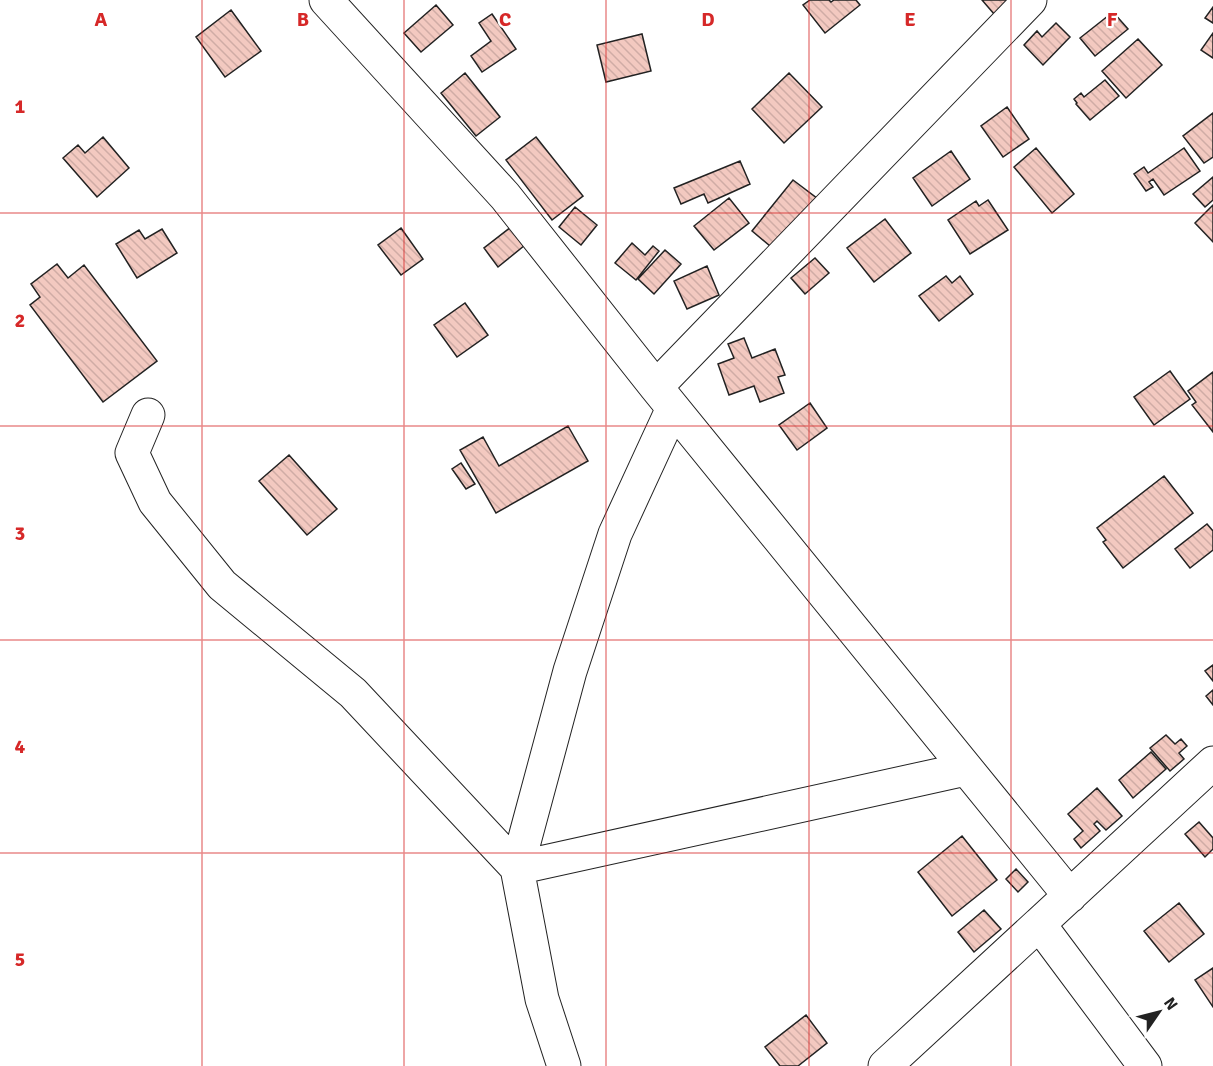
<svg xmlns="http://www.w3.org/2000/svg" width="1213" height="1066" viewBox="0 0 1213 1066" font-family="Signika,sans-serif">
<style>
.building{fill:url(#building-back-hatch);stroke:#222;stroke-width:1.5}
.lines{fill:none;stroke-linecap:round;stroke-linejoin:round}
.minor-casing{stroke:#222;stroke-width:35}
.minor{stroke:#fff;stroke-width:33}
.grid{fill:none;stroke:#d62828;stroke-width:1.5;stroke-opacity:0.55}
.grid-label{font-size:20px;text-anchor:middle;font-weight:bold;fill:#d62828;stroke:#fff;stroke-width:4.5;stroke-linejoin:round;paint-order:stroke}
</style>
<defs>
<pattern id="building-back-hatch" width="6" height="6" patternUnits="userSpaceOnUse" patternTransform="scale(1.5)"><rect width="6" height="6" fill="#f3c9c0"/><path d="M-1 5l2 2M0 0l6 6M5-1l2 2" fill="none" stroke="#d0aca5"/></pattern>
</defs>
<rect width="100%" height="100%" fill="#fff"/>
<path class="building" d="M810,0H829L831,2L834,0H856L860,5L825,33L803,5Z
M982,0H1008L994,14Z
M436,5L453,25L421,52L404,33Z
M1213,7V23L1205,18Z
M231,10L261,51L225,77L196,37Z
M1113,12L1128,29L1095,56L1080,38Z
M492,14L516,49L482,72L471,56L491,41L479,23Z
M1056,23L1070,37L1043,65L1024,45L1037,31L1042,37Z
M1213,33V58L1201,50Z
M642,34L651,71L606,82L597,45Z
M1138,39L1162,65L1126,98L1102,71Z
M465,73L500,117L476,136L441,93Z
M789,73L822,107L784,143L752,109Z
M1105,80L1119,96L1090,120L1076,104L1077,103L1074,99L1081,93L1084,97Z
M1007,107L1029,139L1003,157L981,126Z
M1213,113V157L1204,163L1183,136Z
M103,137L129,168L97,197L63,158L78,145L85,153Z
M536,137L583,196L552,220L506,160Z
M1036,148L1074,194L1052,213L1014,167Z
M1184,148L1200,171L1164,195L1153,179L1149,182L1153,187L1146,191L1134,174L1144,167L1148,173Z
M951,151L970,179L932,206L913,178Z
M740,161L750,184L708,203L704,194L681,204L674,188Z
M1213,177V200L1205,207L1193,194Z
M793,180L818,199L776,251L752,231Z
M729,198L749,223L714,250L694,226Z
M988,200L1008,230L970,254L948,220L976,201L979,206Z
M1213,205V242L1195,223Z
M575,207L597,225L581,245L559,227Z
M885,219L911,253L874,282L847,248Z
M516,223L530,241L498,267L484,248Z
M401,228L423,259L401,275L378,245Z
M162,229L177,253L137,278L116,244L139,230L145,239Z
M632,243L645,255L653,246L659,251L636,280L615,263Z
M665,250L681,264L654,294L638,279Z
M815,258L829,273L805,294L791,278Z
M57,264L68,278L84,265L157,361L103,402L30,305L40,297L31,284Z
M707,266L719,295L687,309L674,281Z
M946,276L952,283L960,276L973,294L939,321L919,296Z
M465,303L488,335L457,357L434,325Z
M744,338L752,358L775,349L785,375L778,377L784,393L760,402L754,386L729,395L718,364L734,358L728,344Z
M1170,371L1190,399L1154,425L1134,397Z
M1213,372V432L1192,405L1196,402L1188,391Z
M810,403L827,428L797,450L779,425Z
M568,426L588,461L496,513L460,450L483,437L499,466Z
M289,455L337,509L307,535L259,481Z
M461,463L475,484L466,489L452,469Z
M1164,476L1193,513L1123,568L1103,542L1106,540L1097,528Z
M1207,524L1213,531V550L1190,568L1175,549Z
M1213,665V681L1205,671Z
M1213,690V705L1206,696Z
M1166,735L1175,744L1181,739L1187,746L1179,753L1184,759L1170,771L1150,748Z
M1151,752L1166,769L1133,798L1119,780Z
M1097,788L1122,816L1106,830L1097,821L1094,824L1100,831L1081,848L1074,839L1083,831L1068,814Z
M1199,822L1213,838V849L1205,857L1185,834Z
M962,836L997,880L952,916L918,872Z
M1016,869L1028,882L1018,892L1006,879Z
M1179,903L1204,934L1169,962L1144,931Z
M984,910L1001,929L974,952L958,932Z
M1213,968V1007L1195,980Z
M806,1015L827,1043L798,1066H780L765,1047Z"/>
<g class="lines">
<defs>
<path id="minor" d="M326,0L505,196L656,387L1070,896
M656,387L1030,0
M148,415L132,453L155,502L222,585L353,693L517,868L966,769
M564,1066L542,999L517,868L570,671L615,534L673,408
M885,1066L1039,924
M1145,1066L1039,924L1213,763"/>
</defs>
<use href="#minor" class="minor-casing"/>
<use href="#minor" class="minor"/>
</g>
<path class="grid" d="M202,0V1066M404,0V1066M606,0V1066M809,0V1066M1011,0V1066M0,213H1213M0,426H1213M0,640H1213M0,853H1213"/>
<g class="grid-label">
<text x="101" y="26">A</text>
<text x="303" y="26">B</text>
<text x="505" y="26">C</text>
<text x="708" y="26">D</text>
<text x="910" y="26">E</text>
<text x="1112" y="26">F</text>
<text x="20" y="113">1</text>
<text x="20" y="327">2</text>
<text x="20" y="540">3</text>
<text x="20" y="753">4</text>
<text x="20" y="966">5</text>
</g>
<g transform="translate(1159 1012) rotate(55)" stroke="#ffffff" stroke-width="4.5" paint-order="stroke">
<path d="M0-4.5L10 22L0 15L-10 22Z" fill="#222222"/>
<text y="-9" font-size="16" font-weight="bold" text-anchor="middle" fill="#222222">N</text>
</g>
</svg>
